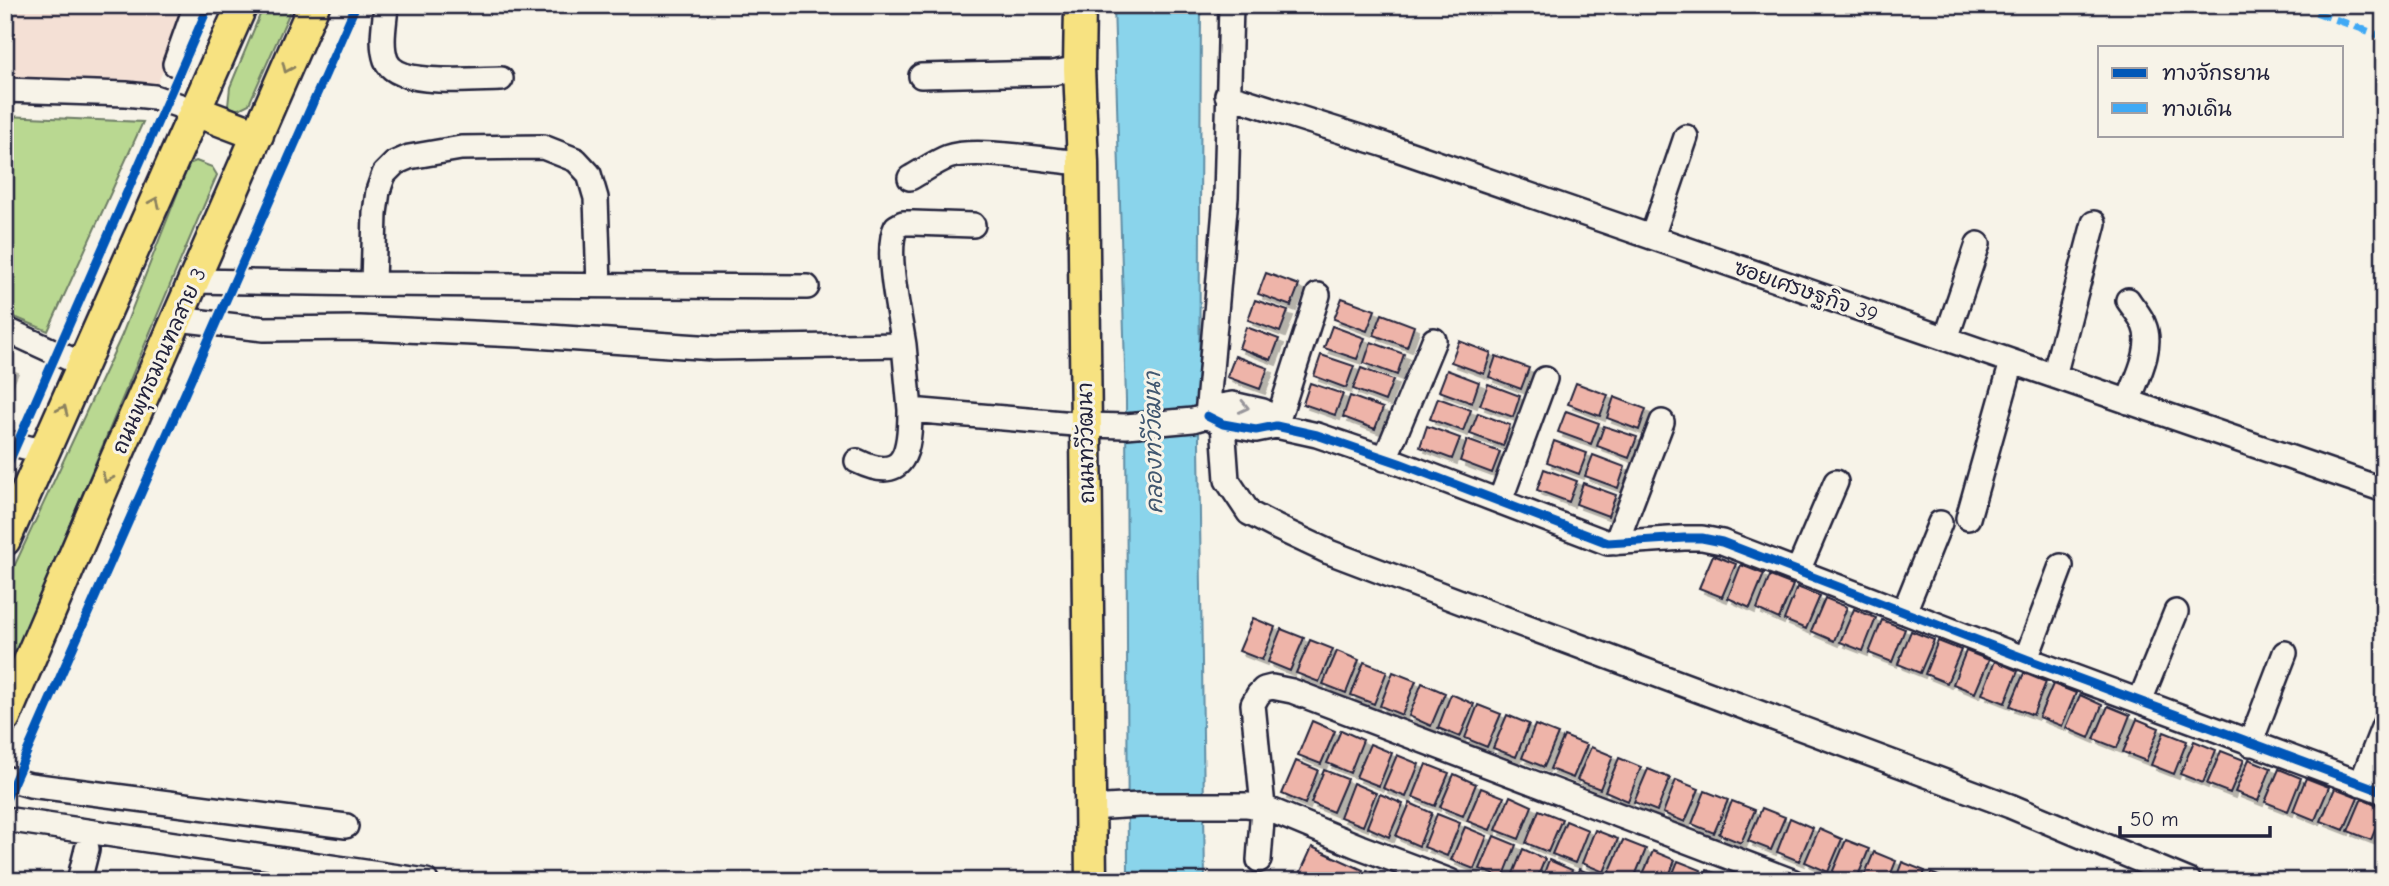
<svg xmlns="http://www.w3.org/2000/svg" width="2389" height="886" viewBox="0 0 2389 886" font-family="'Comic Neue','Playpen Sans Thai',sans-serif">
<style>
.built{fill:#f4e0d5}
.green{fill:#b9d891;stroke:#6e7d66;stroke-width:2}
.water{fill:#8ad4eb;stroke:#608da5;stroke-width:2}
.building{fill:#eeb4a9;stroke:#22223b;stroke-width:2;filter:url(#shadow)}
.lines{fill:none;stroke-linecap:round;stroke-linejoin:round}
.minor-casing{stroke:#22223b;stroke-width:28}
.major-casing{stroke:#22223b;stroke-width:35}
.minor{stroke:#f7f3e8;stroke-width:23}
.major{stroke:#f7e281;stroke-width:30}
.quiet{stroke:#3fa9f5;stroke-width:7;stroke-dasharray:14 7;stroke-linecap:butt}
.cycleway-casing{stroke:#f7f3e8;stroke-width:13}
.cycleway{stroke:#0057b8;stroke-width:9}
.oneway{stroke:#8c825e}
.oneway2{stroke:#97959a}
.labels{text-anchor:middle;stroke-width:6;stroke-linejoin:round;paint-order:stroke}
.street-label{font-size:21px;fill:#22223b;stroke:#f7f3e8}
.water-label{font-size:23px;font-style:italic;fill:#415770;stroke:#f7f3e8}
</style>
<defs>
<filter id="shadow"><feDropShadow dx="5" dy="5" stdDeviation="0" flood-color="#0004"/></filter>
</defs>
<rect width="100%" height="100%" fill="#f7f3e8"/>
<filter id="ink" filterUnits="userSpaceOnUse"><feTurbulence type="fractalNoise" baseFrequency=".0143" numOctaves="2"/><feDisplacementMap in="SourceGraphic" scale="14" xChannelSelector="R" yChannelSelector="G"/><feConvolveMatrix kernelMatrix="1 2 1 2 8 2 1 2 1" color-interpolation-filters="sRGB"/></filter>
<g filter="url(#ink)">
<path class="built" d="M5,5H192L156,87L5,78Z"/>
<path class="green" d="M264,5H293L249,104L237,110L228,106L230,87Z
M5,116L143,122L48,331L5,313Z
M196,161L212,167L217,175C145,341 77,510 5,677V586L121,337L189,164Z"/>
<path class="water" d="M1114,5H1201L1199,444L1205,881H1128L1126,400Z"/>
<path class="building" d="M1266,273L1299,285L1291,306L1258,294Z
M1342,298L1375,310L1367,331L1334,319Z
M1255,300L1288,311L1280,332L1248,320Z
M1382,314L1414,326L1407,347L1374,335Z
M1332,326L1365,338L1357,359L1324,348Z
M1246,327L1279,339L1271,360L1239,348Z
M1459,341L1491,353L1484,374L1451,362Z
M1371,342L1404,354L1397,375L1364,363Z
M1321,355L1354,366L1346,388L1314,376Z
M1235,356L1268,368L1260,389L1227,377Z
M1496,356L1529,368L1521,389L1489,377Z
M5,365L13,368L5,386Z
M1361,368L1393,380L1385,401L1353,389Z
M1447,370L1479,382L1472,403L1439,391Z
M1310,383L1343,394L1335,415L1303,404Z
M1576,383L1608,395L1600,416L1568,404Z
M1488,384L1520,396L1513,417L1480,405Z
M1350,396L1383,408L1375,429L1343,417Z
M1614,397L1646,409L1639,430L1607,418Z
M1438,398L1471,410L1463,431L1430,419Z
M1566,411L1599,423L1591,444L1558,432Z
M1478,413L1510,425L1503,446L1470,434Z
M1427,426L1460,438L1452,459L1420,447Z
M1604,426L1637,437L1629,458L1597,446Z
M1467,440L1500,452L1492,473L1460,461Z
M1554,441L1587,453L1579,474L1547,462Z
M1593,455L1625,467L1618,488L1585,476Z
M1544,469L1577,481L1569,502L1537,490Z
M1583,483L1616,495L1608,516L1576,504Z
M1713,555L1736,564L1722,597L1699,588Z
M1741,565L1764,574L1750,608L1728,598Z
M1770,576L1793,585L1779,619L1757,609Z
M1797,587L1820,596L1806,629L1784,620Z
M1825,598L1847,607L1834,641L1811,631Z
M1854,609L1876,618L1863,651L1840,642Z
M1253,618L1275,627L1262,660L1239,651Z
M1882,620L1905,629L1892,662L1869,653Z
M1281,629L1304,638L1290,671L1268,662Z
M1911,631L1934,640L1920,673L1898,664Z
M1310,640L1333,649L1319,682L1296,673Z
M1938,641L1961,650L1947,683L1925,674Z
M1337,651L1359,660L1346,693L1323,684Z
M1966,651L1989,660L1975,693L1953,684Z
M1995,661L2018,671L2005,703L1982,694Z
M1364,662L1387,671L1374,704L1351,695Z
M1393,672L1416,681L1402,715L1380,706Z
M2024,673L2046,682L2033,715L2010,706Z
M1422,683L1445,693L1431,726L1409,716Z
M2053,684L2076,693L2062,726L2039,717Z
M1451,694L1474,704L1460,737L1438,728Z
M2080,695L2102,705L2089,738L2066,728Z
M1478,705L1501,714L1487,747L1465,738Z
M2108,706L2130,715L2117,748L2094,739Z
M1507,715L1529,724L1516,757L1493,748Z
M2137,719L2159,728L2146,761L2123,752Z
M1312,721L1335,731L1321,764L1298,755Z
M1535,725L1558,734L1544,767L1522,758Z
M1341,730L1363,740L1350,773L1327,763Z
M2164,732L2187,741L2174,774L2151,765Z
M1564,736L1587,745L1573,778L1550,769Z
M2194,741L2216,750L2203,783L2180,774Z
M1370,744L1392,753L1379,786L1356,777Z
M1591,747L1613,756L1600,789L1577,780Z
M2221,751L2244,760L2230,793L2207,784Z
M1397,755L1419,764L1406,797L1383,788Z
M1619,758L1641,767L1628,801L1605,791Z
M2249,759L2271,768L2258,801L2235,792Z
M1296,761L1318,770L1305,804L1282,794Z
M1426,764L1449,773L1435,806L1413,797Z
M1648,769L1670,778L1657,811L1634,802Z
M2279,769L2301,778L2288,811L2265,802Z
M1324,770L1347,779L1333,812L1311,803Z
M1454,774L1476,784L1463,816L1440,807Z
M2306,778L2329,787L2315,820L2293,811Z
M1676,780L1699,789L1685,822L1663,813Z
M1353,783L1376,793L1363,826L1340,817Z
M1481,788L1504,797L1490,830L1467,821Z
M2335,788L2358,797L2344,830L2321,821Z
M1705,791L1728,800L1714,833L1692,824Z
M1380,794L1403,804L1389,837L1367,827Z
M1510,796L1532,806L1519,839L1496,830Z
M2362,798L2384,808L2371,840L2348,831Z
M1732,801L1755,810L1741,843L1719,834Z
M1410,803L1432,813L1419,846L1396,836Z
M1762,808L1785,817L1771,850L1748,841Z
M1539,810L1562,819L1548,852L1526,843Z
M1437,814L1460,823L1447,856L1424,847Z
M1790,818L1813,828L1799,861L1777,852Z
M1566,821L1588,830L1575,863L1552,854Z
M2384,822V845L2376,842Z
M1465,827L1487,836L1474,869L1451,860Z
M1819,829L1842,839L1828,872L1805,862Z
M1595,830L1618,839L1604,872L1582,863Z
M1494,836L1516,845L1503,878L1480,869Z
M1623,840L1646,849L1633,881L1609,873Z
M1846,840L1869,849L1856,881L1832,873Z
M1312,847L1363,870L1358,881H1304L1298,878Z
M1523,849L1545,859L1536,881H1510Z
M1653,851L1675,860L1667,881H1640Z
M1874,852L1896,861L1888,881H1862Z
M1549,860L1572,870L1567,881H1541Z
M1678,861L1701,870L1697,881H1670Z
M1902,862L1925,871L1921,881H1895Z
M1579,869L1601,879L1600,881H1574Z
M1367,870L1390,879L1389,881H1363Z
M1707,870L1730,879L1729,881H1703Z
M1931,873L1951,881H1928Z"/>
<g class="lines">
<defs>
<path id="minor" d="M386,5C385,23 380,43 386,60C396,88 476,79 501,79
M175,64L196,5
M921,76L1053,73L1079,68
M5,90L126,94L154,97L195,111
M1227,95L1385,145L2384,490
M910,178C923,171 935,162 948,157C975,147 1052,161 1083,163
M1652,237L1686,137
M193,281L373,284L375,213L378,191L384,174L395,163L409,157L461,148L543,147L576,160L589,174L596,198L599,285
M373,284L807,287
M177,319L264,329L360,328L520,335L714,348L904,345C900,317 884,250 896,227L903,223H913L973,225
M5,329L83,365
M1946,339L1978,244
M904,345L910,410L1086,425L1126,426L1193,420L1207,416L1220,406L1232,404L1263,411L1276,426
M2054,376L2094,223
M2128,402C2136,380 2154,348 2144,325C2141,316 2133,308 2128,300
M1207,416L1223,424L1256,430L1276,426L1317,435L1399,463L1608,543L1684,538H1702L1722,542L2026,659L2384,792
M1207,416L1226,197L1231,5
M1223,424L1227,480L1249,513L1278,528L1329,552L1469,605L2010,806L2189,881
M1276,426L1318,295
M5,442L45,452
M1385,459L1434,340
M857,461C906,485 910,449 910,410
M1500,501L1545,379
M1968,518L2012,362
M1616,543L1662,422
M1798,571L1836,482
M1904,612L1940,523
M2026,659L2061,566
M2140,701L2176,612
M2250,744L2285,653
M5,778L30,785L346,826
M2361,784L2384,725
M1090,808L1139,805H1247L1263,807L1360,847L1450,881
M5,819L426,881
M1259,860L1263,807L1253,704L1258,695L1264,689L1272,687L1292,691L1792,881
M79,881L87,849"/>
<path id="major" d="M1080,5L1079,68L1083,163L1091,881
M195,111L258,135
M5,540L242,5
M5,717L104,486L314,5"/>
</defs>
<use href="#minor" class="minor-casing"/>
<use href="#major" class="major-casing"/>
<use href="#minor" class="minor"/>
<use href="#major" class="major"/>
<path class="quiet" d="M2296,5L2384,37"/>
<defs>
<path id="cycleway" d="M1207,416L1223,424L1256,430L1276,426L1317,435L1399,463L1608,543L1684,538H1702L1722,542L2026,659L2384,792
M5,471L209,5
M5,802L356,5"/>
</defs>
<use href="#cycleway" class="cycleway-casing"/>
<use href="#cycleway" class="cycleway"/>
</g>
<defs><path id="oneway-chevron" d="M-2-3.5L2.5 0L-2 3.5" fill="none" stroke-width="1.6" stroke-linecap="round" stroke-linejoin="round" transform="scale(1.75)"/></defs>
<g class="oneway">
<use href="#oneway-chevron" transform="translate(287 68) rotate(114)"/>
<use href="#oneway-chevron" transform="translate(155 202) rotate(-66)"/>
<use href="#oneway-chevron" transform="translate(63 410) rotate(-66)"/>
<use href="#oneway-chevron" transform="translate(107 478) rotate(114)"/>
</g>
<use class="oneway2" href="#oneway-chevron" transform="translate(1244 407) rotate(13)"/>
</g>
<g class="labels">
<g class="street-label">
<text transform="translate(1806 291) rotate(19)" y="7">ซอยเศรษฐกิจ 39</text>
<text transform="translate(159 361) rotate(-66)" y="7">ถนนพุทธมณฑลสาย 3</text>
<text transform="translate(1086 443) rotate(-91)" y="7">ถนนทวีวัฒนา</text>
</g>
<g class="water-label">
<text transform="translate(1153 443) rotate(-91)" y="8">คลองทวีวัฒนา</text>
</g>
</g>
<rect width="2389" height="886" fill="none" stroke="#f7f3e8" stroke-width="28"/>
<rect x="14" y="14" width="2361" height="858" fill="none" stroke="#22223b" stroke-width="2.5" filter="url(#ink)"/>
<rect x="2098" y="46" width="245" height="91" fill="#f7f3e8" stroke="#a29fa3" stroke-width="2"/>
<rect x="2112" y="68" width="35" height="10" fill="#0057b8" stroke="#a29fa3" stroke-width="2"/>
<text x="2162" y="80" font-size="21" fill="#22223b">ทางจักรยาน</text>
<rect x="2112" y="103" width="35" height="10" fill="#3fa9f5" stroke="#a29fa3" stroke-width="2"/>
<text x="2162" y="116" font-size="21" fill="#22223b">ทางเดิน</text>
<path d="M2120 826v10h150v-10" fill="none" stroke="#22223b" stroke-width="3.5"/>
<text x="2130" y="826" font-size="21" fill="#22223b" stroke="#f7f3e8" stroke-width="5" paint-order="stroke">50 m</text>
</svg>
